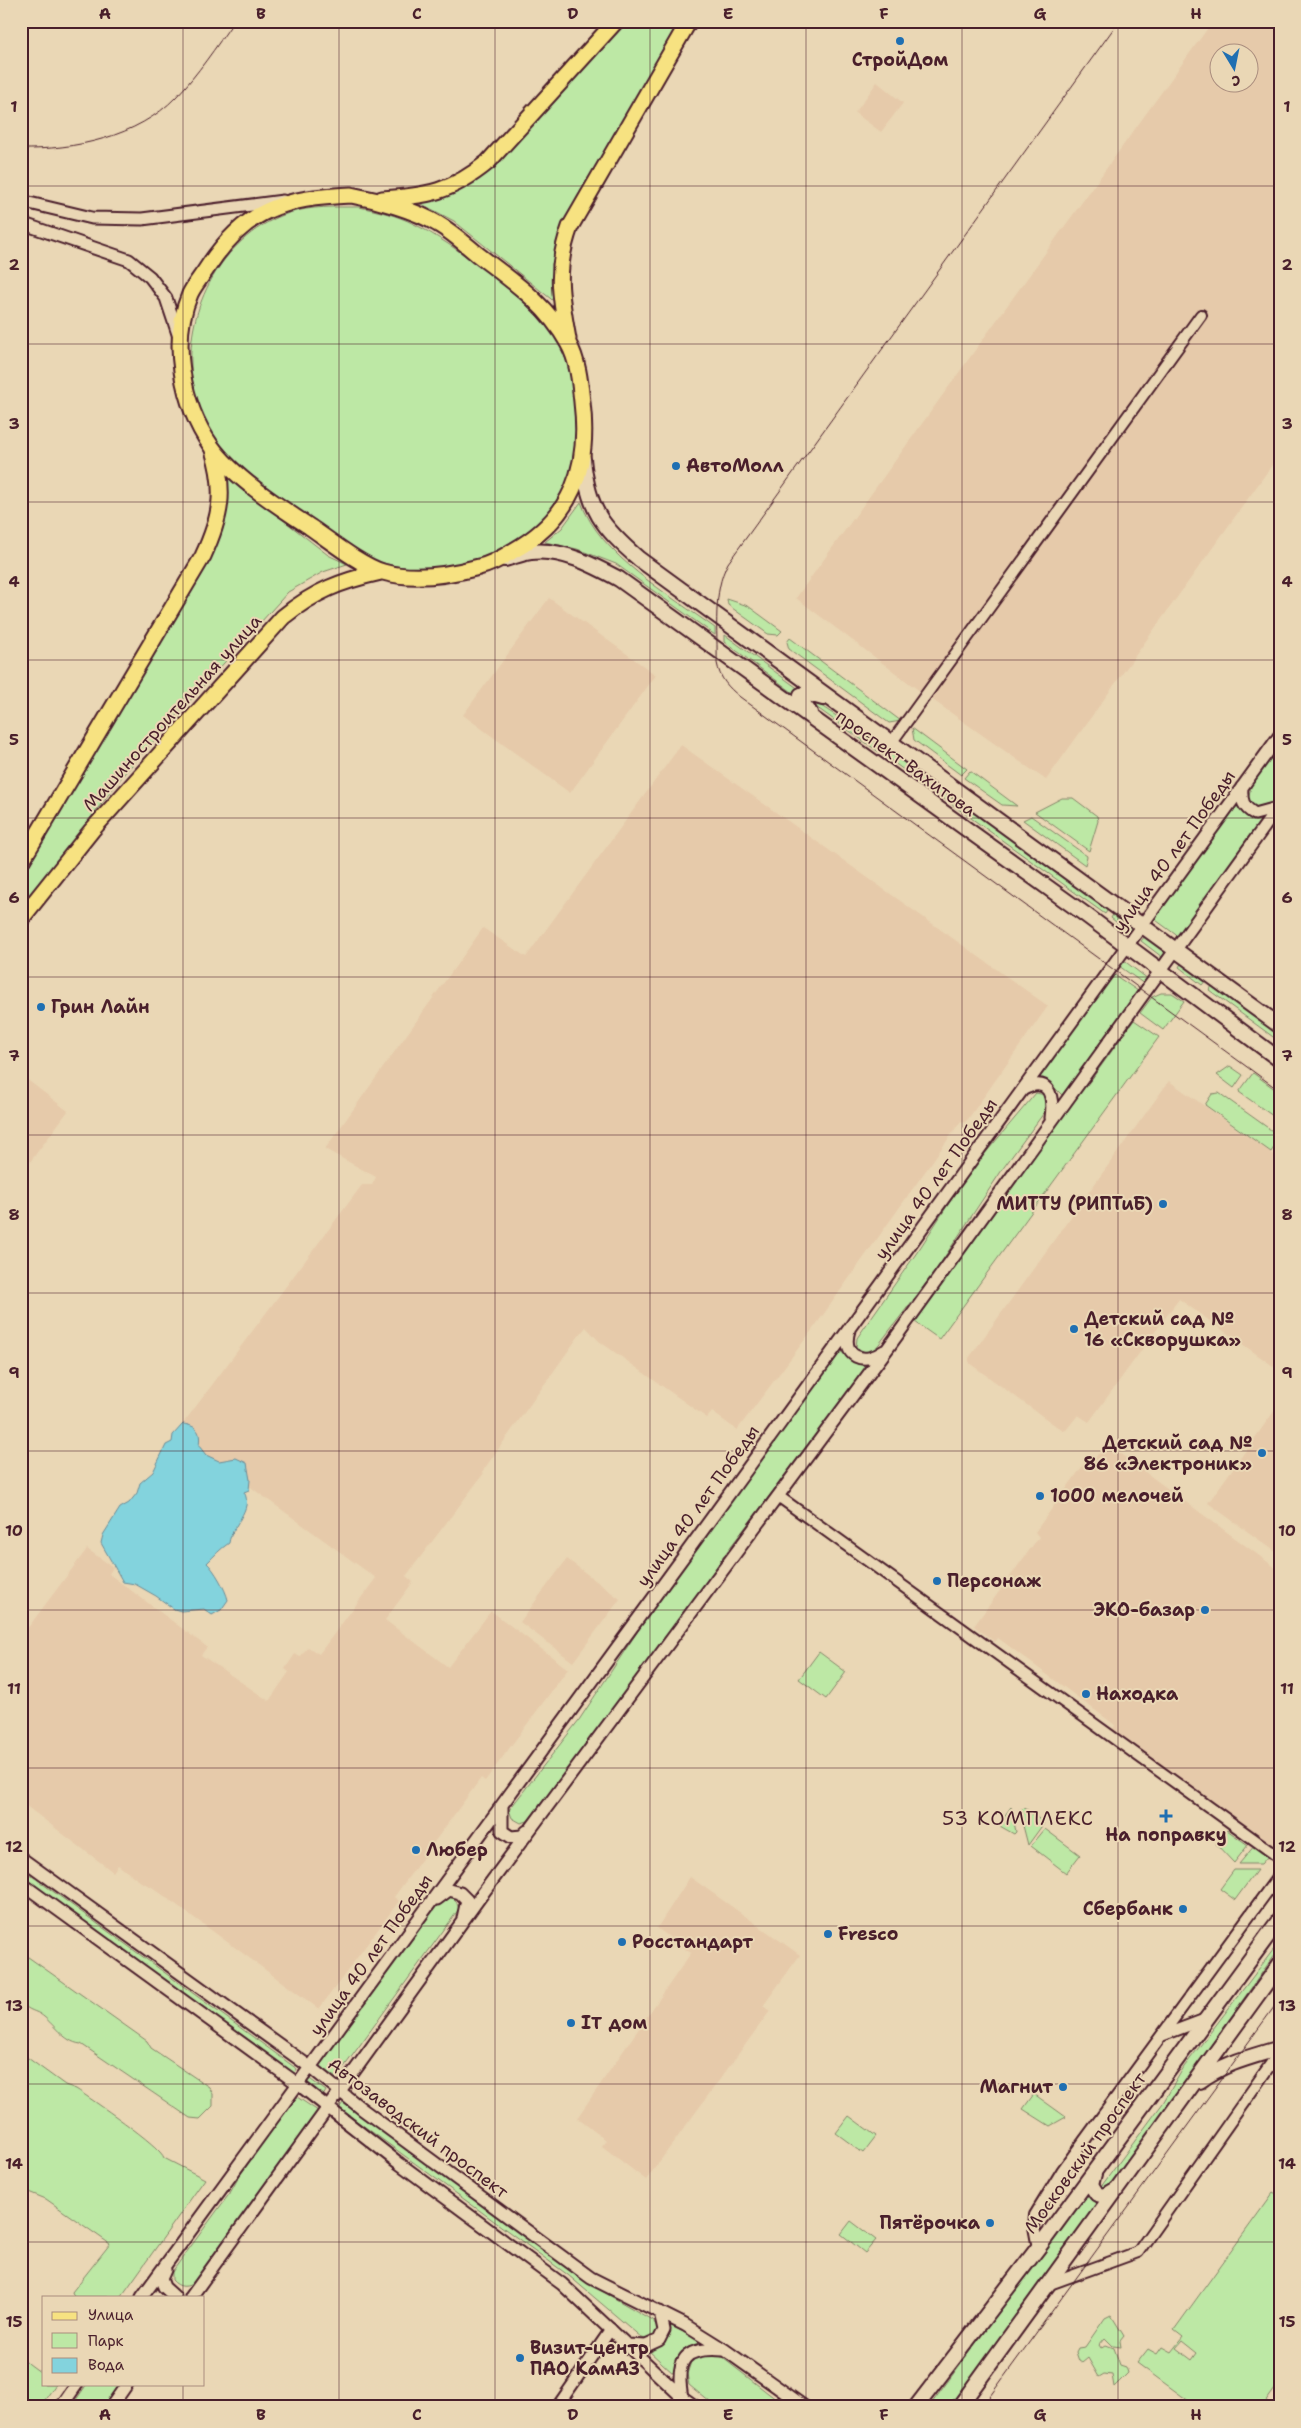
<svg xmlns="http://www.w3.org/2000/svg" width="1301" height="2428" viewBox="0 0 1301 2428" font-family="'Shantell Sans',sans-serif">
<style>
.built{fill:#e6caaa;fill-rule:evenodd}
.green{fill:#bde8a5;stroke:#848468;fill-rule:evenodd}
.water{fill:#83d3dd;stroke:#6c8b96}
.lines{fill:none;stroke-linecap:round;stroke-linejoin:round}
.minor-casing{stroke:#4a1f2b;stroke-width:14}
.tertiary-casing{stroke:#4a1f2b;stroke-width:15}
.secondary-casing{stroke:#4a1f2b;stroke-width:18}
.primary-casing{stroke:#4a1f2b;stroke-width:19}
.minor{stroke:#ead7b5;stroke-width:10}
.tertiary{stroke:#ead7b5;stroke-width:11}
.secondary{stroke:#ead7b5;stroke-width:14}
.primary{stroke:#f7e281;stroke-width:15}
.tram{stroke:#4a1f2b;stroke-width:1}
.grid{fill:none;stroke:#4a1f2b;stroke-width:1;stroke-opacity:0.55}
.poi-dot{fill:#1f6fb2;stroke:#ead7b5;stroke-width:2}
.labels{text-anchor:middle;stroke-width:4;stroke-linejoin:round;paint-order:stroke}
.poi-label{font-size:18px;font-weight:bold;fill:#4a1f2b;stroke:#ead7b5;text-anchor:start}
.street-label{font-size:18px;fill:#4a1f2b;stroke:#ead7b5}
.quarter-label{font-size:20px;letter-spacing:1px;fill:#4a1f2b;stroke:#ead7b5}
.neatline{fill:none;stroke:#4a1f2b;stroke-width:2}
.grid-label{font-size:16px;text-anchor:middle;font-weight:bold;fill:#4a1f2b}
</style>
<rect width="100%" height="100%" fill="#ead7b5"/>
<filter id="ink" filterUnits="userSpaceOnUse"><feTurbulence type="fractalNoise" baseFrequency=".02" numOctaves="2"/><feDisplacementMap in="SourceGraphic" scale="10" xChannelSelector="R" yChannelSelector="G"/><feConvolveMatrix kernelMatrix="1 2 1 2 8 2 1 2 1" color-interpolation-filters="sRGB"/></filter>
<g filter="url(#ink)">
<path class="built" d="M1213,21H1280V454L1046,780L913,686L796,598ZM1218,52H1248V82H1218Z
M877,82L903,103L881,132L855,113Z
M549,598L656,675L570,793L463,715Z
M681,745L1048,1006L968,1119L964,1123L961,1121L818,1322L737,1430L712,1412L707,1418L599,1341L586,1327L578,1337L482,1472L484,1473L406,1576L413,1582L385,1620L448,1667L491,1611L568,1669L485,1781L481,1778L394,1897L399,1901L319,2009L152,1887L141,1882L118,1865L113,1872L21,1802V1637L87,1549L113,1567L109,1574L207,1647L201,1655L269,1701L289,1672L285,1669L295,1654L300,1657L308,1647L319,1654L376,1578L176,1433L362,1185H372L376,1177L325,1149L483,928L526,957Z
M21,1075L68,1111L21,1174Z
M1169,1081L1280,1159V1371L1179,1299L1089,1422L1078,1415L1066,1430L1063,1431L969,1363V1358Z
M1280,1403V1555L1208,1503Z
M1115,1450L1280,1571V1841L1274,1848L1113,1729L1115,1725L998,1638L995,1642L974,1626L1039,1537L1035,1532L1084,1464L1089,1467L1098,1454Z
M567,1559L620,1599L573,1662L520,1622Z
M690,1877L800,1955L763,2006L770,2011L646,2180L602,2146L606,2140L577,2118L691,1953L657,1928Z"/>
<path class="green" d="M627,21H679L565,223L552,264L556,303L454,221L418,202L452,195L479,179Z
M359,207C378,211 397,215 414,224C453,243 537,305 558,342C576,377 580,411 576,450C572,491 551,516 519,540C513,544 507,550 500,554C466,571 416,573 380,562C358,556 339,540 320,527C290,506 256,486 231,460C216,443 203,421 196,399C192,389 192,376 191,365C188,301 226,234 289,213C311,206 335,207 359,207Z
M227,476L328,555L347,564L323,572L288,592L124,774L21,909V874L225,516L228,495Z
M581,502C600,556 670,595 715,628V635L616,564L577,549L545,542L562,528Z
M727,599L748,606L782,631L778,635L768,634L728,605Z
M725,635L800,690L796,695L725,642Z
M790,638L901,721L889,723L789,649L787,642Z
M818,704L890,751L1109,908L1105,914L816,707Z
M912,728L967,769L961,775L914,740Z
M1280,746V797C1272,807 1255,813 1248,799L1252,783Z
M970,771L1017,806L1002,805L964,778Z
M1062,798H1073L1097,816L1098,821L1089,851L1035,812Z
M1238,803L1248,818L1262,820L1179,937L1153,918Z
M1031,816L1087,856L1085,865L1023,820Z
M1114,913L1134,928L1130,933L1111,918Z
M1146,935L1167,951L1162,957L1141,941Z
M1123,960L1148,979L1144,984L1119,966Z
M1182,962L1206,980L1202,985L1179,967Z
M1113,974L1138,991L1062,1095L1047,1080L1037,1078Z
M1213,985L1280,1034V1042L1209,990Z
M1161,993H1172L1184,1001L1163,1030L1140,1013L1152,997Z
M1134,1020L1159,1037L939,1339L915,1322L914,1319L1058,1117L1091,1080Z
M1230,1066L1243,1075L1234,1088L1217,1075Z
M1253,1073L1280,1093V1121L1239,1092Z
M1036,1093L1045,1095L1049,1106L1004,1167L934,1273L876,1348L866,1353L856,1347L857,1338L920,1248L967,1175Z
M1219,1093L1278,1135V1141L1271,1152L1205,1105L1212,1094Z
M840,1351L858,1364L868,1367L728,1550L668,1637L528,1821L521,1823L512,1818L509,1810L579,1720L647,1617Z
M819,1652L846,1672L826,1699L799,1679Z
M1011,1807L1016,1832L1014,1834L998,1825Z
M1025,1808L1044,1823L1028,1845L1019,1810Z
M1045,1829L1080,1855L1066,1873L1031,1846Z
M1227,1830L1248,1845L1234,1863L1216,1844Z
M1255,1845L1269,1855L1261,1864H1239Z
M21,1868L297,2069L294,2074L21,1875Z
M1234,1870H1257L1235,1900L1220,1889Z
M451,1895L456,1901L459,1909L336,2078L317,2064L437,1902Z
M1280,1941V1947L1108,2192L1100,2188L1163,2103L1184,2067Z
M21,1952L147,2041L151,2048L209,2087L213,2094V2106L200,2119L190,2118L81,2044C63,2042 54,2023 40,2014C33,2010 26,2010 21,2001Z
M21,2053L65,2085L76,2089C91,2099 161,2146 164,2158L205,2179L121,2297H74L72,2292L110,2244L46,2199L21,2189Z
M307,2077L326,2091L323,2096L304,2082Z
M1034,2094L1066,2117L1050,2126L1023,2109Z
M294,2095L318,2111L195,2282C187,2288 179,2288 172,2280V2272L230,2193L248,2160Z
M343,2103L595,2287L652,2320L658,2327L655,2337L649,2340L642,2338L568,2275L339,2108Z
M849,2116L876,2136L863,2153L836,2133Z
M1273,2193L1280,2197V2382L1262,2407H1197L1137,2363L1148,2349L1157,2354L1162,2347L1171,2352L1183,2337L1174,2330ZM1182,2341L1197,2353L1192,2360L1176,2348Z
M1085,2194L1096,2204L949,2407H929Z
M851,2221L876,2240L865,2253L841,2234Z
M1111,2315L1124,2336L1120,2341L1121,2347L1113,2346L1105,2338L1099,2345L1101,2348L1106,2345L1114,2348L1120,2365L1126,2367L1128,2373L1114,2387L1112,2375L1104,2374L1099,2377L1088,2358L1082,2363L1079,2361L1076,2352L1078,2348L1085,2347L1105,2318Z
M669,2324L701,2342L686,2351L675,2375L649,2351C663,2347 669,2338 669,2324Z
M702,2353L719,2355L786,2407H716L689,2385L687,2374L691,2362Z
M21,2358L44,2375V2384H56L40,2407H21Z
M87,2384H123L108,2407H71Z"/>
<path class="water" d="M183,1424C198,1426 201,1432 199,1446L206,1455L219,1461L236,1458L247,1463L250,1480L249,1490L244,1492C254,1509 231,1526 229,1543C220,1549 214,1556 207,1563C214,1569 226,1590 228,1600L221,1610L212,1615L204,1609L181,1611L174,1609L156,1596L135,1584L123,1582L101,1543L103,1535L120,1508L129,1503L137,1493L140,1483L153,1472L166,1445L172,1442L173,1435Z"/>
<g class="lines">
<defs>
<path id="minor" d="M891,743L1201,315
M778,1496L1280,1858
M1161,2036L1206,2019
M1038,2248L1034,2227L1035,2215L1062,2171L1280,1874
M1047,2285L1138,2252L1280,2051
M557,2407L611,2329"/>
<path id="tertiary" d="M21,201L92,218L142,219L283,201
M21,223L129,260L150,277L166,298L178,334
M1242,787C1241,801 1243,807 1255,814L1277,808
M1022,1090C1049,1075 1054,1095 1051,1118
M849,1330C841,1357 864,1366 884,1351
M502,1806V1831L511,1837L522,1836L527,1831
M21,1858L310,2067L362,2109L591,2278L685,2325L725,2350L805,2407
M21,1883L298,2084L400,2164L562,2284L682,2397L696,2407
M437,1899L449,1890L460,1893L467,1900L463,1918
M165,2270L161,2279L164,2287L175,2297
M142,2297L684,1556L1280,735
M191,2297L483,1893L888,1348L1280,805
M627,2345L646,2346L659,2340L664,2330L660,2312
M682,2397C675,2359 684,2347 723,2350
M61,2407L77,2384
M111,2407L127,2384"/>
<path id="secondary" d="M583,459C588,510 602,527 639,559L1280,1026
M505,559C513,557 522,553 531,552C561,548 593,565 619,579L1086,915L1280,1060
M810,713L801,701V695L806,693L823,698
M1200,2081C1224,2063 1251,2057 1280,2048
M1094,2174L1091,2185L1097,2194L1105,2196L1115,2190
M916,2407L1038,2248L1280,1919
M959,2407L1280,1964"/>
<path id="primary" d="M351,195C378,200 415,210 438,224C452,232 465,244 477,254C512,281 546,303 568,343C578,360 580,382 582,402C590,468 572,518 513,551C502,558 492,564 479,567C449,575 414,581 383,572C362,566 329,540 310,527C278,506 233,477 211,446C182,404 170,341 190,294C194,285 202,276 207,268C245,209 283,198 351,195Z
M382,199C429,195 450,193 488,162L616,21
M568,339C560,296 555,268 570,227L689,21
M21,862L203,556C221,517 226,491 213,450
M21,919L92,830L283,617C315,591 341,581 381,572"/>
</defs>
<use href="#minor" class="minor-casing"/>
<use href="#tertiary" class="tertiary-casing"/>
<use href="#secondary" class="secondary-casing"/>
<use href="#primary" class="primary-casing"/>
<use href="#minor" class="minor"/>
<use href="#tertiary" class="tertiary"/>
<use href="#secondary" class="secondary"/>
<use href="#primary" class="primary"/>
<path class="tram" d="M1119,21L728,563C712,592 718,631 717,663C720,679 728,687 740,697L1280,1091
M21,149C74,150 138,137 176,97C198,74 216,47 234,21
M982,2407L1280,1999"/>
</g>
</g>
<path class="grid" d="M183,21V2297M339,21V2407M495,21V2407M650,21V2407M806,21V2407M962,21V2407M1118,21V2407M21,186H1280M21,344H1280M21,502H1280M21,660H1280M21,818H1280M21,977H1280M21,1135H1280M21,1293H1280M21,1451H1280M21,1610H1280M21,1768H1280M21,1926H1280M21,2084H1280M21,2242H1280M183,2384V2407"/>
<g class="poi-dot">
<circle cx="900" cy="41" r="5"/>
<circle cx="676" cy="466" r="5"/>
<circle cx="41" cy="1007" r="5"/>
<circle cx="1163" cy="1204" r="5"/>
<circle cx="1074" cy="1329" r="5"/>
<circle cx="1262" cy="1453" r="5"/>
<circle cx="1040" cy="1496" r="5"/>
<circle cx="937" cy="1581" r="5"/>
<circle cx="1205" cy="1610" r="5"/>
<circle cx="1086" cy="1694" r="5"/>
<path d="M1163.5 1808.5h5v5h5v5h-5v5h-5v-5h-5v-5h5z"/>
<circle cx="416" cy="1850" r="5"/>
<circle cx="1183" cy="1909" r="5"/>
<circle cx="828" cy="1934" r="5"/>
<circle cx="622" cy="1942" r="5"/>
<circle cx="571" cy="2023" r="5"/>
<circle cx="1063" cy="2087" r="5"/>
<circle cx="990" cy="2223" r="5"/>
<circle cx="520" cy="2358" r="5"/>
</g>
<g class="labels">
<g class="poi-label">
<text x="900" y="66" text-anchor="middle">СтройДом</text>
<text x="686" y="472">АвтоМолл</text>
<text x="51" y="1013">Грин Лайн</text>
<text x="1153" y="1210" text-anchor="end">МИТТУ (РИПТиБ)</text>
<text x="1084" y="1325">Детский сад №<tspan x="1084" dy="21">16 «Скворушка»</tspan></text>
<text x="1252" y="1449" text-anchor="end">Детский сад №<tspan x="1252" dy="21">86 «Электроник»</tspan></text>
<text x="1050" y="1502">1000 мелочей</text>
<text x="947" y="1587">Персонаж</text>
<text x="1195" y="1616" text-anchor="end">ЭКО-базар</text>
<text x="1096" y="1700">Находка</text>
<text x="1166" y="1841" text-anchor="middle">На поправку</text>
<text x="426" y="1856">Любер</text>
<text x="1173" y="1915" text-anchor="end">Сбербанк</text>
<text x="838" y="1940">Fresco</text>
<text x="632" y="1948">Росстандарт</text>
<text x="581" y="2029">IT дом</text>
<text x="1053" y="2093" text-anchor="end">Магнит</text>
<text x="980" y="2229" text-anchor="end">Пятёрочка</text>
<text x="530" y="2354">Визит-центр<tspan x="530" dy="21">ПАО КамАЗ</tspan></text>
</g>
<g class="street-label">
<text transform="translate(172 713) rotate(-48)" y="6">Машиностроительная улица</text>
<text transform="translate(906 763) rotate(36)" y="6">проспект Вахитова</text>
<text transform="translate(1174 851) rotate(-54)" y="6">улица 40 лет Победы</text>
<text transform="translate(936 1179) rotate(-54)" y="6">улица 40 лет Победы</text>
<text transform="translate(698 1506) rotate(-54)" y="6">улица 40 лет Победы</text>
<text transform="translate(371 1955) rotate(-54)" y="6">улица 40 лет Победы</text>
<text transform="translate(418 2128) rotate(37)" y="6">Автозаводский проспект</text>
<text transform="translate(1085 2153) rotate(-54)" y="6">Московский проспект</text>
</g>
<g class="quarter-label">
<text x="1018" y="1825">53 КОМПЛЕКС</text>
</g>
</g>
<rect width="1301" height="2428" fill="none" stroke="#ead7b5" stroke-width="55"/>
<rect x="42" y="2296" width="162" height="90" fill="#ead7b5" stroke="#aa8d7e"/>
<rect x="52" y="2312" width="25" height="8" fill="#f7e281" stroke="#aa8d7e"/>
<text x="88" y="2320" font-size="15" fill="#4a1f2b">Улица</text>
<rect x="52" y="2333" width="25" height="15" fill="#bde8a5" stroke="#aa8d7e"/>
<text x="88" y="2346" font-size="15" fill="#4a1f2b">Парк</text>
<rect x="52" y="2358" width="25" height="15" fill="#83d3dd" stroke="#aa8d7e"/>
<text x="88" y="2370" font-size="15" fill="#4a1f2b">Вода</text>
<g transform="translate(1234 68) rotate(170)"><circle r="24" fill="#ead7b5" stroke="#aa8d7e"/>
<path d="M0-4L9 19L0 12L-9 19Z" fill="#1f6fb2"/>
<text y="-8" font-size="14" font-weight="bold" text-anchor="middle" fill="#4a1f2b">С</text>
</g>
<rect x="28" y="28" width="1246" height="2372" class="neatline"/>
<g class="grid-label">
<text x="105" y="19">A</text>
<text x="261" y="19">B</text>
<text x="417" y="19">C</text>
<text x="573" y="19">D</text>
<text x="728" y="19">E</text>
<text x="884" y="19">F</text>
<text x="1040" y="19">G</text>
<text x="1196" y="19">H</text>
<text x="14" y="112">1</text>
<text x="1287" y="112">1</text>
<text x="14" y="270">2</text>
<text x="1287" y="270">2</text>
<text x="14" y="429">3</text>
<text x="1287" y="429">3</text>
<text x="14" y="587">4</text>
<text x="1287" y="587">4</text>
<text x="14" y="745">5</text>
<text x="1287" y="745">5</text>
<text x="14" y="903">6</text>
<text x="1287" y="903">6</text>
<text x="14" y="1061">7</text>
<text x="1287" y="1061">7</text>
<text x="14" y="1220">8</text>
<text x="1287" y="1220">8</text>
<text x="14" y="1378">9</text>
<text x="1287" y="1378">9</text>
<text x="14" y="1536">10</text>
<text x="1287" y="1536">10</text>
<text x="14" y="1694">11</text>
<text x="1287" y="1694">11</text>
<text x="14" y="1852">12</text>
<text x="1287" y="1852">12</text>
<text x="14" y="2011">13</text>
<text x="1287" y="2011">13</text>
<text x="14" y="2169">14</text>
<text x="1287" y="2169">14</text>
<text x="14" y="2327">15</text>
<text x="1287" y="2327">15</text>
<text x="105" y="2420">A</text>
<text x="261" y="2420">B</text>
<text x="417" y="2420">C</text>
<text x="573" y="2420">D</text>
<text x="728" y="2420">E</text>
<text x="884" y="2420">F</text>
<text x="1040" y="2420">G</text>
<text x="1196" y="2420">H</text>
</g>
</svg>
